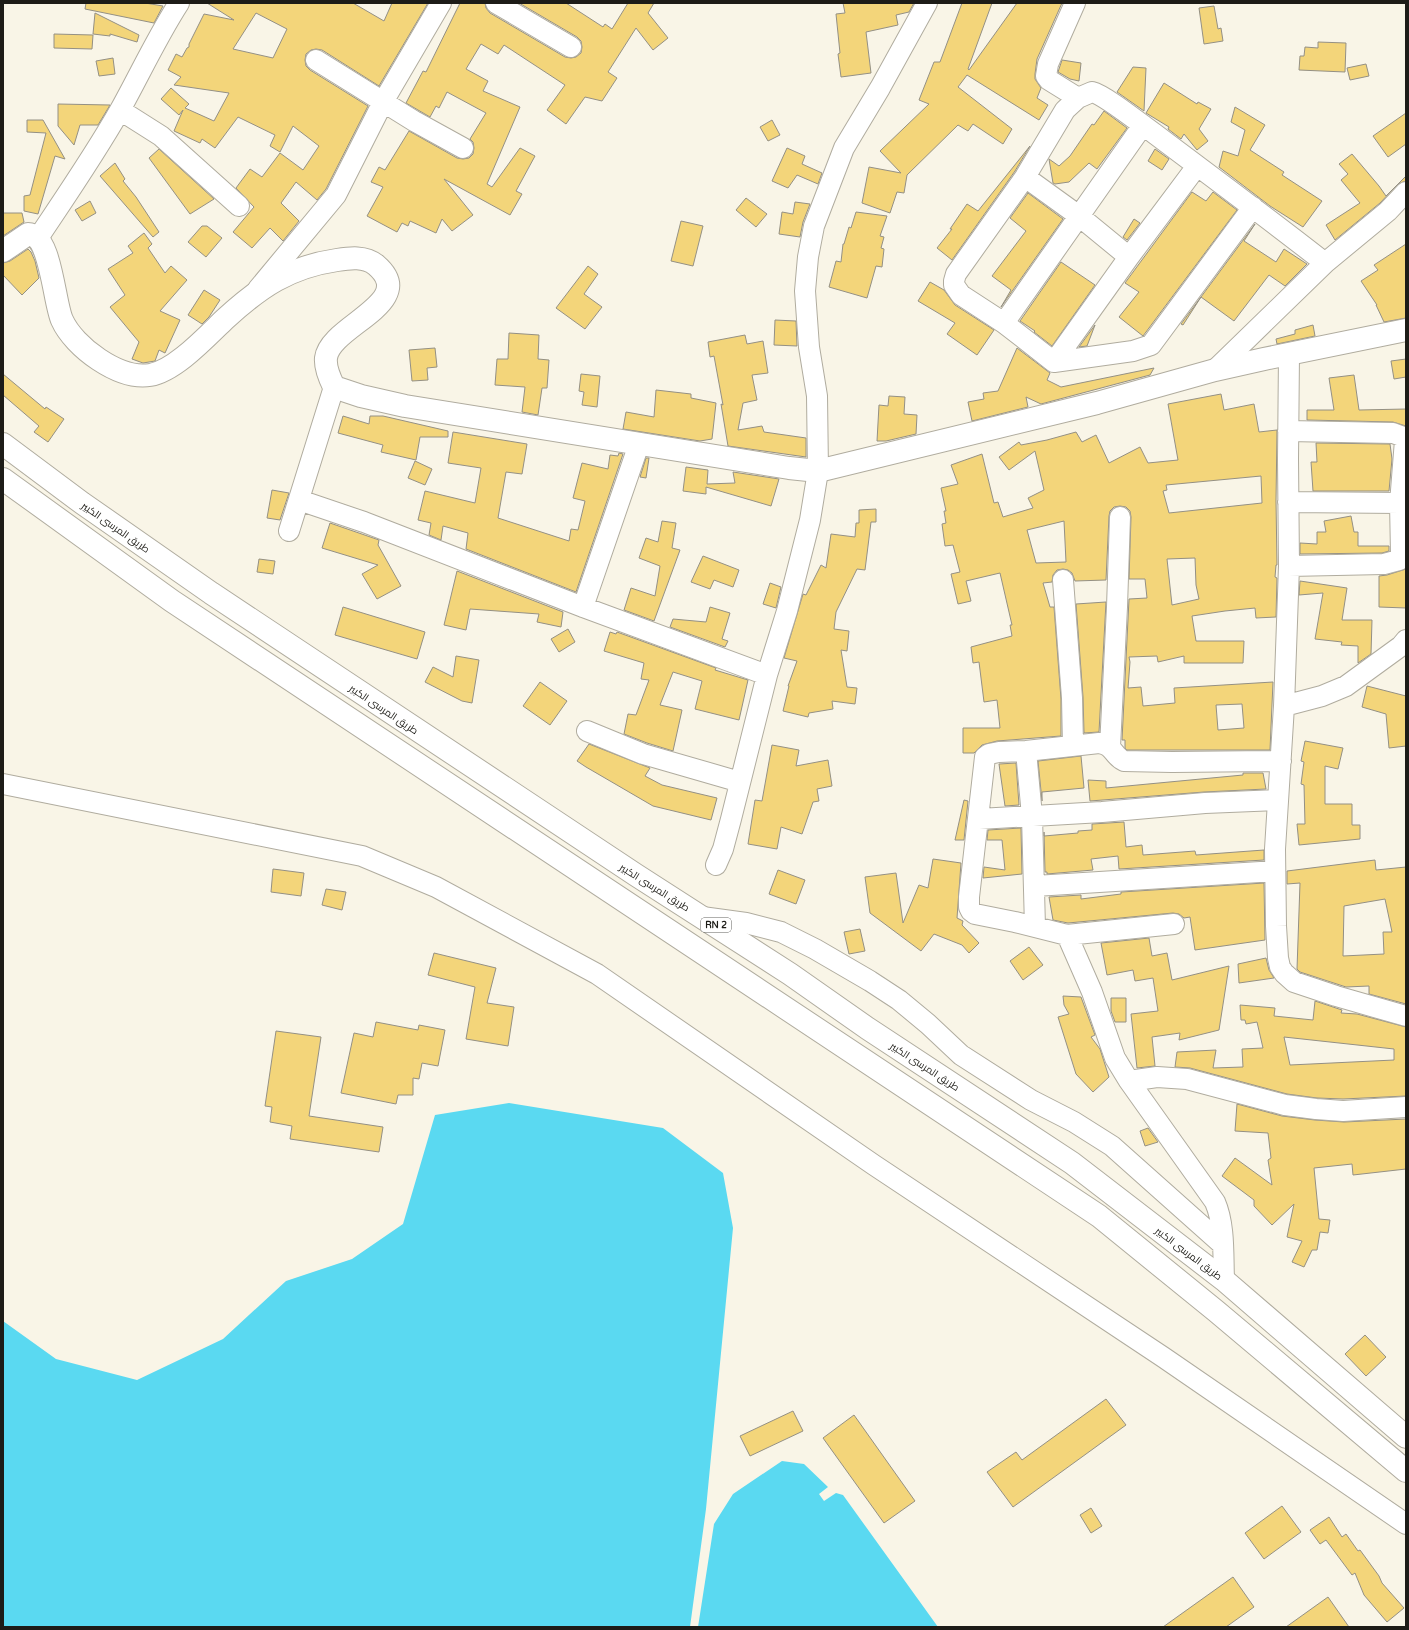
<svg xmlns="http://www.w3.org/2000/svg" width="1409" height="1630" viewBox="0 0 1409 1630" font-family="'Varela Round',Cairo,sans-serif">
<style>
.water{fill:#5ad9f1}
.building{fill:#f3d57a;stroke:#949084;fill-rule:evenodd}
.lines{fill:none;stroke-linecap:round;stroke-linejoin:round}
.minor-casing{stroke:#b0ac9f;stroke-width:22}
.major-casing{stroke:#b0ac9f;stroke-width:24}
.minor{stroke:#fff;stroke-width:20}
.major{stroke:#fff;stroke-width:22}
.labels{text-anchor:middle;stroke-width:3;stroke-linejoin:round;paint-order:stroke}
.shield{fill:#fff;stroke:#61605d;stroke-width:1}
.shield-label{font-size:9px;font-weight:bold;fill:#1d1c17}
.street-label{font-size:10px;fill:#1d1c17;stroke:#fff}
</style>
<rect width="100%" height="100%" fill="#f9f5e7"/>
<path class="water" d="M509,1103L663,1128L723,1173L733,1228L706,1509L690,1627H3V1321L56,1359L137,1380L223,1339L286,1281L352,1259L403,1224L435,1115Z
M782,1461L804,1464L828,1487L819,1494L824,1501L836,1493L843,1495L938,1627H698L714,1524L733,1494Z"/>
<path class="building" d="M86,3H145L163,6L154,23L85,9Z
M207,3H353L384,21L392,3H428L379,86L322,50L316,49L311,50L306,54L305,60L306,66L310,70L368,106L326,189L317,200L296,182L281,203L299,221L283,241L270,228L252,248L233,232L254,207L236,188L250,169L262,177L280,153L303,170L319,146L293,126L280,152L270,146L275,135L238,117L215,148L202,139L200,143L174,131L183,110L179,115L161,99L171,88L189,104L185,108L214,121L229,93L174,85L181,77L168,70L176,54L182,57L187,48L189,47V44L204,14L234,20ZM256,13L287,29L273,58L233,49Z
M460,3H485L486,8L490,13L565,57L571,58L576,57L581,53L582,47L581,41L577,37L519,3H566L603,27L605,24L612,29L628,3H654L648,13L668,38L653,50L636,28L608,72L617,78L602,101L585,97L566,124L547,110L565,85L504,45L498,54L481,44L466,69L488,81L483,91L520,107L487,184L492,187L520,148L535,156L516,191L522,194L510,215L444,179L473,215L452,231L442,219L436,233L410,221L408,226L402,223L397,232L367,216L383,187L371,182L379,167L385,170L409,131L457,158L463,159L469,158L473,154L474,148L473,142L470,139L486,113L447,92L439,108L436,106L430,117L406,103L423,71L426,72Z
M843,3H914L909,12L896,15L898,25L866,32L871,73L841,77L838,54L840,53L836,14L845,13Z
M962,3H992L968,69L969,70L1017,3H1062L1037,59L1035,74V79L1041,88L1037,98L1048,105L1039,120L967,75L958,87L1012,129L1003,144L973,124L968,131L958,125L907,175L904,193L897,192L890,213L862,203L869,167L901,173L880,151L929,104L919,100L934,62H940Z
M1214,6L1218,29L1221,28L1223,41L1204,44L1199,8Z
M95,13L139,35L137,42L110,34V36L93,34Z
M54,34L93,35L92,49L54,48Z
M1318,42L1346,43L1345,72L1299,70L1300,56H1304L1305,47L1318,48Z
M113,58L115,74L99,76L96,61Z
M1062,60L1081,63L1079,81L1070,79L1058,72Z
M1366,64L1369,76L1350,80L1347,68Z
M1133,67L1146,68L1144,111L1117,92Z
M1164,83L1197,104L1198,102L1211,109L1199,129L1208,141L1197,150L1184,134L1181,139L1168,129L1169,127L1146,113Z
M58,104L110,105L98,125H80L74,145L58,126Z
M1235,107L1265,125L1250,150L1284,172L1282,175L1322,201L1303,227L1270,206L1219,167L1223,151L1238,156L1245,130L1231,122Z
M1104,111L1127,128L1097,169L1089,163L1069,182L1055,184L1053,183L1049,159L1059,166L1070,156L1092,124L1094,125Z
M1406,113V144L1388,157L1373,136Z
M27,120H43L65,159L55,156L38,214L24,211V196L30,195L46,133L27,132Z
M772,120L780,135L768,141L760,127Z
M1030,146L1015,171L952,260L937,248L952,229H950L967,204L978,211Z
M787,148L805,156L802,164L822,173L818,184L797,175L788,188L772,181Z
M159,149L214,199L190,214L149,158Z
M1155,149L1169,159L1162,170L1148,161Z
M1352,154L1379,186L1386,196L1406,176V181L1398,184L1380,203L1335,240L1326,225L1360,203L1341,180L1348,174L1339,164Z
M115,163L125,179L123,181L136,197L159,232L153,237L100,176Z
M1192,192L1206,201L1213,192L1237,210L1143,336L1119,317L1139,292L1125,283Z
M1028,193L1063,219L1001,307L1011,290L992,276L1026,231L1010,218Z
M746,198L767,214L756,227L736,210Z
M90,201L96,213L82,221L75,210Z
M795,202L810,204L803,222L800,237L779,234L782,212L793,214Z
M856,212L887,216L880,236L884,237L881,248L884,249L882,267L876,266L867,298L829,287L836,261L841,262L843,244H844L849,227L851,228Z
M3,213H22L24,222L3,236Z
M1134,219L1140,223L1127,240L1123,237Z
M681,221L703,226L693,266L671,261Z
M1255,224L1244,241L1276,262L1284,249L1307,264L1285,286L1269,275L1234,321L1201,297L1183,325L1181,324Z
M202,226H207L222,238L206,257L188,242Z
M144,233L152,244L148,248L165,273L171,266L187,280L160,311L180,320L165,353L159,350L155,361L143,363L132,359L139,342L110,307L125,295L108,269L133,253L128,246Z
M1406,244V318L1384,322L1376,305H1377L1361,281L1378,270L1374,265Z
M28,249L31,252L35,261L39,278L22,295L3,275V263L10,261Z
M1061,262L1095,285L1052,346L1034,332L1035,331L1020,321Z
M588,266L598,274L584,294L602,307L585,329L556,308Z
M930,282L944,290L955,305L994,330L977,355L947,334L955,323L918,301Z
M204,290L220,300L209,317L202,324L188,315Z
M775,320L796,321L797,346L774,345Z
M1095,325L1087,346L1079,347Z
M1313,325L1315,336L1277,344L1276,339L1295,334V330Z
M509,333L539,335L538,359L549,360L547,388H542L538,415L522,412L525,387L495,385L497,359H508Z
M745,335L747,344L763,341L768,373L752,375L757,400L743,403L738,430L762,426L764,432L806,438V457L728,446L721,404L723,405L714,356L710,357L708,342Z
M435,348L437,367L427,368L428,380L412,381L409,350Z
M1017,348L1050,373L1047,380L1061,387L1154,368L1150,375L1041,404L1026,397L1028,407L972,421L968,402L984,399L983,393L998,391Z
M1406,359V377L1394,379L1391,361Z
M3,374L45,409L46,407L64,419L48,442L34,432L39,426L3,395Z
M581,374L600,376L597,407L582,405L584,392L579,391Z
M1354,375L1359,410L1406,409V426L1393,422L1307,420V410H1334L1329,378Z
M656,390L691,394V398L716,403L712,439L700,441L623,429L626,412L654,417Z
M1221,394L1224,410L1254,404L1259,432L1277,430L1276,501L1277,565H1276L1275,577L1277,578L1276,617L1256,618L1255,608L1225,611L1192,616L1196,641H1244L1243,663H1184V656L1158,662L1157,656L1129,657L1130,662L1128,688L1141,687L1143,706L1175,703L1174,688L1273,682L1270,750H1127L1125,748V740H1122L1129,599L1147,598L1145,579H1129L1131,517L1130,511L1126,507L1120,506L1114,507L1110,511L1109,516L1106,580L1075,581L1072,573L1068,570L1063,569L1057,570L1053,575L1052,582L1043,583L1050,607H1054L1061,699V736L997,741L982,745L974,753H963V728H1000L997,700L984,702L979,662L973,663L971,647L1012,636L1010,625H1012L1000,573L966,581L971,601L958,604L951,574L960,572L953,545L945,546L942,524L946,523L944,511H946L941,488L958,484L951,465L982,454L994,503L998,502L1003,517L1033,508L1028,498L1044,490L1035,451L1009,470L999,457L1019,442L1021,445L1047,440L1076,432L1082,442L1096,435L1109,463L1140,447L1148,463L1178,460L1168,404ZM1261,476L1262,503L1169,513L1163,491L1167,490L1166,485ZM1064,521L1066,562L1036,563L1027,530ZM1195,558L1196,585L1199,599L1172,605L1167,559ZM1242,704L1244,728L1218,730L1216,705Z
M889,396L905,397L904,414L917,415L916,434L886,441H877L879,405L888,406Z
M343,416L369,424L370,416H383L448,431V437H420L416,460L381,452L383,445L338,433Z
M453,432L527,444L522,474L506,472L498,518L569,541L571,529L578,530L585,501L573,498L582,463L608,469L610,455L618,456L619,453L623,454L576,592L466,549L468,533L443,526L441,540L429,535L431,523L418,520L425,491L475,503L481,468L448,463Z
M1316,443L1390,444L1392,459L1389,491H1313L1311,462H1317Z
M646,458H649L646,478L640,477Z
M415,461L432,469L425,485L408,478Z
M686,467L708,470L707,484L735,483L733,472L779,479L771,506L706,487V494L683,491Z
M272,490L289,493L280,520L267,518Z
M876,509V522H871L865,570L857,569L836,612L834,629L849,631L847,651L841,650L847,687L857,688L855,704L832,701L833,709L809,713L808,717L783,711L789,686H788L797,661L784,658L803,594L806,595L821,565L826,568L831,534L855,537L856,523H859V510Z
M1351,516L1354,532H1358V546H1389V551L1382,553L1300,554V543L1317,544V532H1326L1324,521Z
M662,521L676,523L672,548L680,550L654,621L624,610L631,588L655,596L660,566L639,558L646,538L658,542Z
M330,523L379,540L378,545L401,586L377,599L362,574L378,565L322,548Z
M703,556L739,570L733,587L714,580L710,589L691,582Z
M259,559L275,561L273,574L257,572Z
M1406,569V608L1379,607V576L1387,575Z
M457,571L563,612L561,627L537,622L539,614L470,609L466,630L444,625Z
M1300,581L1347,588L1342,620H1372L1371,654L1358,663V646L1341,645L1342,642L1315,639L1323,593L1299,595Z
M770,583L781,587L776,608L763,604Z
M1106,602L1099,732L1084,733L1083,697L1076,604Z
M343,607L425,632L417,659L335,635Z
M710,607L730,613L722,639L728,641L725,647L670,627L673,619L706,622Z
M568,629L575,642L559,652L551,639Z
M610,632L616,634L617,632L716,668L715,670L748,680L739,720L695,709L702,681L673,672L660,705L682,710L673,751L647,743L624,734L628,714L636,715L649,680L641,679L644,663L604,651Z
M456,656L479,660L472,703L462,701L425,682L433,667L453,677Z
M540,682L567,701L550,725L523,706Z
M1367,686L1406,696V746L1389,748L1386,714L1362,707Z
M1305,741L1343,748L1338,769L1325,766V804H1352V825H1360V839L1299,845L1297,824H1305L1304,785L1301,784L1304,762L1301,761Z
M589,744L650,768L645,776L662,785L717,798L711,820L653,806L586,767L577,761Z
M772,745L799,750L796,766L828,760L832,786L817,789L819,801L813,802L802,834L781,827L777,849L748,844L755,800L762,801Z
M1081,756L1084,788L1042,792V801L1038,761Z
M1016,763L1019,805L1005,806L999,764Z
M1243,773H1263L1266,789L1204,792L1090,801L1088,780L1106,781V788L1243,775Z
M964,800L968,801L964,840H955Z
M1124,822L1126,847L1142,845L1143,855L1195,851L1196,855L1264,850V860L1119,869L1118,856L1091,859L1093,870L1047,874V872H1045L1044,832V836L1078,833V831L1092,830V824Z
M1021,828L1022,874L983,878L984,867L1005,870L1002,840H987L988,830Z
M933,859L961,863L957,918L963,921L962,925L979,943L969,953L962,945L934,934L921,951L870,913L865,877L896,873L903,923L919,885L928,888Z
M1375,860L1376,870L1406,867V1004L1369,994V986L1346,987L1300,972L1297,969L1300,883L1287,884V871ZM1385,899L1392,932H1383L1384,954L1343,956L1344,906Z
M273,869L304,873L301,896L271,892Z
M778,870L805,880L796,904L769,894Z
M1264,883L1265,940L1195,950L1190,917L1184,918L1179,914L1173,913L1068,923L1053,920L1049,897L1081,895V899L1121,894V892Z
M326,889L346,892L342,910L322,905Z
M860,929L865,951L849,954L844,932Z
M1149,938L1152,956L1167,953L1172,980L1229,966L1219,1030L1179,1040L1180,1033L1152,1037L1155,1066L1137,1068L1131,1014L1158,1011L1153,978L1135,981L1133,970L1107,975L1101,943Z
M1029,947L1043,965L1023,980L1010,961Z
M434,953L496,968L487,1003L514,1007L508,1046L466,1039L475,987L428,975Z
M1266,958L1269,970L1274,978L1239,983L1238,964Z
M1063,996L1081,997L1095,1035L1091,1037L1100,1049L1109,1077L1093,1092L1076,1074L1058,1017L1069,1014L1064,1005Z
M1111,998H1126V1022H1115L1111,1011Z
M1315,1001L1342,1010L1341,1013L1357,1014L1406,1027V1096L1343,1099L1317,1098L1287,1094L1190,1068L1175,1067L1177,1052L1216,1050L1213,1068L1243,1067L1242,1049L1263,1048L1257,1022L1246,1024L1245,1020H1241L1240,1005L1275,1008L1274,1016L1313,1020ZM1284,1037L1394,1049V1060L1290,1065Z
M376,1022L418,1030L419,1025L445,1030L438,1066L422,1063L419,1079L413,1078V1095H398L396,1104L341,1093L354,1033L373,1037Z
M276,1031L321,1037L309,1116L383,1127L379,1152L290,1139L292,1126L270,1122L272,1107L265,1106Z
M1237,1104L1282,1116L1315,1120L1344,1122L1406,1119V1169L1353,1175L1352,1164L1314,1168L1319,1219L1330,1220L1328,1233L1320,1232L1317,1250H1312L1304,1267L1292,1262L1302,1241L1287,1237L1294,1204L1272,1225L1254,1206V1200L1222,1176L1235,1158L1272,1185L1268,1160L1271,1158L1268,1133L1235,1131Z
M1148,1128L1158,1142L1145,1146L1140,1131Z
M1365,1335L1386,1357L1366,1376L1345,1354Z
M1106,1399L1126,1425L1013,1507L987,1472L1016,1452L1022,1460Z
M793,1411L803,1431L750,1456L740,1436Z
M854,1415L915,1501L884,1523L823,1438Z
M1282,1506L1301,1532L1264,1559L1245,1533Z
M1091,1508L1102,1526L1091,1533L1080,1515Z
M1329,1517L1342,1537L1346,1534L1358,1551L1360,1550L1379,1576L1382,1583L1404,1608L1387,1622L1364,1595L1355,1573L1352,1575L1326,1540L1320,1544L1310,1530Z
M1233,1577L1254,1607L1226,1627H1163Z
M1328,1597L1349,1627H1286Z"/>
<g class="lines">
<defs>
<path id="minor" d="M496,3L571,47
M1075,3L1048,64L1046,76L1049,80L1078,98
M316,60L414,121L463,148
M120,110L161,136L239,206
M1025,177L1079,216L1129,257
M1253,207L1151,345L1133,351L1054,362L1004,323L961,295L954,285V281L956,274L1025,177L1065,110L1078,98L1092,92C1105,95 1142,125 1155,134C1212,177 1269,219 1325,263
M38,238C66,196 95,154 120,110C140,74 157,37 179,3
M258,289L336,195L383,102L441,3
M1004,323L1143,125
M1289,354L1288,459L1289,566L1284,706L1275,849L1276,926L1278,958L1280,967L1284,973L1294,982L1336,996L1406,1016
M1054,362L1129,257L1197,166
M1215,370L1325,263L1388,211L1406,192
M1288,431L1393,433L1401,436L1405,440L1400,503L1401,553L1399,560L1384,564L1289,566
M299,500L364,522L583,607L767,675
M1288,502L1400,503
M289,531L334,387
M1063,580L1072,698L1073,746
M583,607L639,444
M1284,706L1322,696L1346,686L1401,646L1406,640
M587,731L643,754L740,782
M1110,747L1117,607L1120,517
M1026,751L1032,816L1035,927
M3,784L362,856L436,887L597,974L874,1165L1163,1357L1406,1524
M979,819L1102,812L1205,803L1278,800
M716,865L723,849L731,819L767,675L787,611L810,520L818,471L817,396L809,347L805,291L808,257L814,226L844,148L880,88L927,3
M1035,886L1275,871
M702,917L746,923L781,932L815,949L870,981L899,1000L928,1024L961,1055L1031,1100L1074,1122L1112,1146L1222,1244
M1174,924L1067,935L1015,922L975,914L971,911L969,907V897L985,757L989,754L999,752L1026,751L1099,743C1114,745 1113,756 1124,761L1172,762L1281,761
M1067,935L1092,992L1115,1058L1129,1081L1215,1202C1225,1225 1223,1255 1224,1280
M1129,1081L1157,1077L1187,1079L1285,1105L1316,1109L1343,1111L1406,1107"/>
<path id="major" d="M3,251L28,234C51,234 54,303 62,320C74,347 119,380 150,375C175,371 207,336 225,319C260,287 289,267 337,260C350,258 365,256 376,265C420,303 330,325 326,358C325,367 330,379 334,387L361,396L405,406L789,468L818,471L1097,403L1215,370L1264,359L1406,330
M3,444L82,503L211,593L636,875L790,974L867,1028L1072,1163L1224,1280L1406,1437
M3,479L172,601L1099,1216L1216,1311L1406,1471"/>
</defs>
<use href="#minor" class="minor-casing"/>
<use href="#major" class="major-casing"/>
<use href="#minor" class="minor"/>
<use href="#major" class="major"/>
</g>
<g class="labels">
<rect class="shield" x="701" y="918" width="30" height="14" rx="3"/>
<g class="shield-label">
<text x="716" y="928">RN 2</text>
</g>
<g class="street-label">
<text transform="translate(116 527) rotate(35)" y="4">طريق المرسى الكبير</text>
<text transform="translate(384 709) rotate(34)" y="4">طريق المرسى الكبير</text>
<text transform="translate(655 887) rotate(32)" y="4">طريق المرسى الكبير</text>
<text transform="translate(925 1066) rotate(33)" y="4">طريق المرسى الكبير</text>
<text transform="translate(1189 1253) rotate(37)" y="4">طريق المرسى الكبير</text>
</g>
</g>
<rect width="1409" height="1630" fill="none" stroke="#1d1c17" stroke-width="8"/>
</svg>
